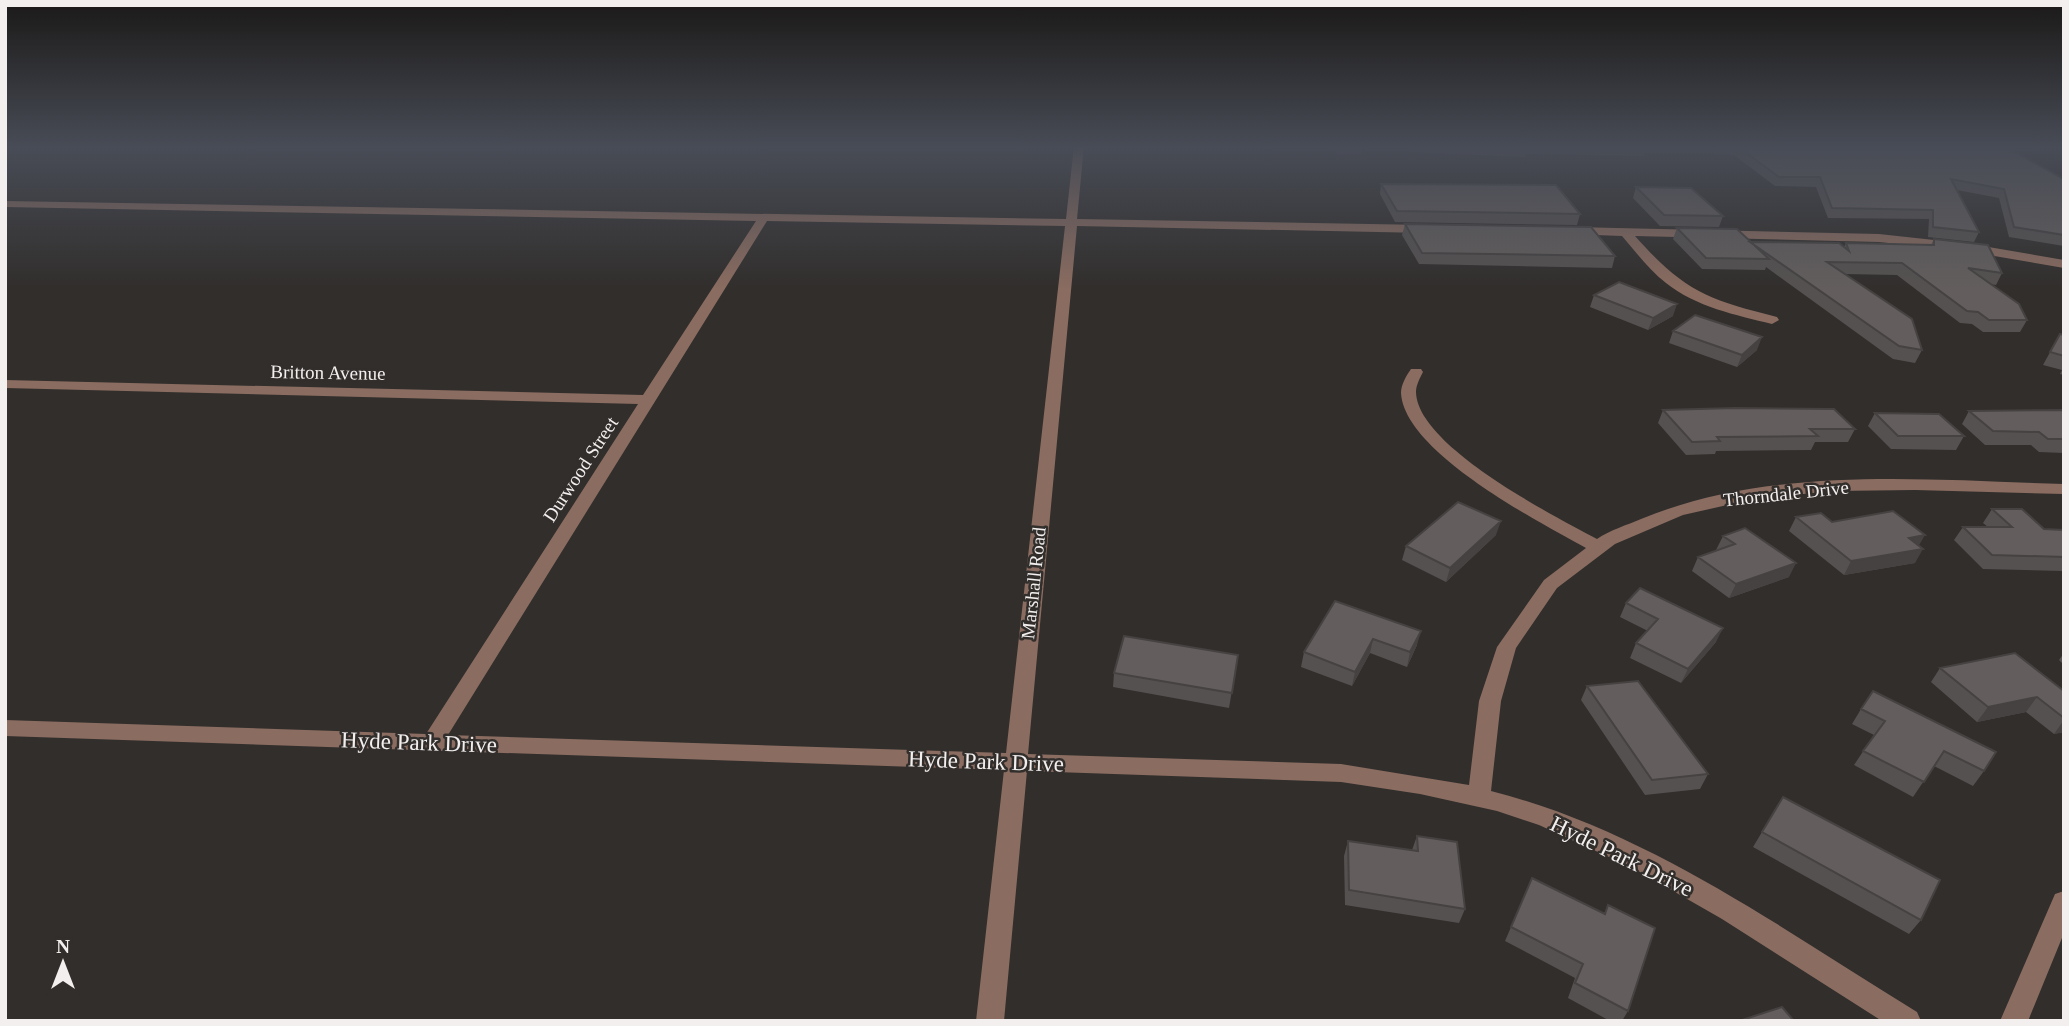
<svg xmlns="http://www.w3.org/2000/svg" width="2069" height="1026" viewBox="0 0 2069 1026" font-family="'Times New Roman',serif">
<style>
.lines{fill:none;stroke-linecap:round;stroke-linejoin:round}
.minor{fill:#8a6c60;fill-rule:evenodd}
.wall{fill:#555150}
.shaded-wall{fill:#454241}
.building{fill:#635e5d;stroke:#454241;stroke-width:2}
.labels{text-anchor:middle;stroke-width:5;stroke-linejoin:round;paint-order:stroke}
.street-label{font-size:19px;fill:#f2efee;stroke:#312e2c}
.near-street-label{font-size:23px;fill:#f2efee;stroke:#312e2c}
</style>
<rect width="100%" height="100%" fill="#312e2c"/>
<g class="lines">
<path class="minor" d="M1074,146H1084L1077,219L1426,225L1432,229L1426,233L1077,226L1028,754L1341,764L1469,785L1479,701L1497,647L1544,580L1586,548C1539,522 1404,452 1401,393C1401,385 1406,376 1411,369H1421L1423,372C1420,378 1416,385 1416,392C1417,446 1554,516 1597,539C1610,530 1627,525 1641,519C1772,465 1925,480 2064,484V494L1915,490L1834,491L1754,499L1683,515L1615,544L1557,588L1516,648L1501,701L1491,791C1646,830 1782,929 1917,1012L1921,1021H1882L1722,919L1633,868L1539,825L1497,811L1420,794L1341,782L1027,771L1004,1021H976L1004,770L5,736V720L426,734L638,404L5,388V380L643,395L756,221L5,207V201L1066,219ZM767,221L1065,226L1006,753L448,735Z
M1573,227L1879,234L1971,244L2064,260V268L1971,252L1879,242L1635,236C1684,291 1706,299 1777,317L1779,320L1772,324C1736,315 1696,307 1666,283C1649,270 1636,252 1622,236L1569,234L1567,231Z
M2064,891V933L2028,1021H2000L2055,894Z"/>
</g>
<path class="wall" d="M1334,146H1362L1361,154H1337Z
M1406,146H2004L2064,179V246L2009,237L1999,198L1957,190L1979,232L1974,242L1928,237L1929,219L1828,218L1816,187L1775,186L1734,155L1714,154L1713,149L1712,153H1645L1644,156L1526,154L1525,157L1409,152Z
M1381,184L1580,214L1577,225L1395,222L1380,194Z
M1636,187L1723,216L1719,227L1660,226L1633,198Z
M1405,224L1615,256L1612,268L1419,264L1402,235Z
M1677,228L1750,242L1844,247L1846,243L1931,245L1934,239L2002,273L1996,285L1990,284L2027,320L2020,332H1983L1972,324L1960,323L1897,275L1844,274L1922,350L1915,363L1893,359L1766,267L1765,270L1702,269L1673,239Z
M1594,295L1673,316L1648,330L1590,307Z
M1673,331L1757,350L1737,367L1669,343Z
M2060,334L2064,335V375L2060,374L2062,370L2043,365Z
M1663,410L1855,429L1848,442H1815L1811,450L1716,451L1715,454L1686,455L1658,423Z
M2064,410V453L2039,452L2031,445H1985L1962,424L1969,411Z
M1875,413L1964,436L1956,450L1891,449L1868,426Z
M1992,509L2044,529L2064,530V571L1983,569L1954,540L1963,527H1988L1983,523Z
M1796,517L1832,522L1919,546L1915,563L1844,575L1789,531Z
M1496,535L1446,582L1402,560L1406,546Z
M1723,536L1789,577L1729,598L1692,571L1698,557L1717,550H1716Z
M1335,601L1417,645L1407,667L1370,653L1352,686L1301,667L1304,652Z
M1626,603L1716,642L1681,683L1630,658L1636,643L1648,631L1620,617Z
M2064,653V665L2059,660Z
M1238,655L1229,708L1113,687L1114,673Z
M1940,668L2064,691V732L2054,734L2026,712L1977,722L1931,682Z
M1587,686L1708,774L1700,789L1645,795L1581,700Z
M1861,709L1984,771L1973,786L1934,766L1913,797L1854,765L1874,735L1852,724Z
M1783,797L1921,920L1909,934L1753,847Z
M1417,836L1465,909L1459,923L1345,905L1344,856L1348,841L1412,850Z
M1532,878L1604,914L1608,905L1628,1011L1622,1021H1610L1568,998L1575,978L1505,941Z"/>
<path class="shaded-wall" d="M1677,304L1673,316L1648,330L1653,318Z
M1762,337L1757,350L1737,367L1742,355Z
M1501,521L1496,535L1446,582L1450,568Z
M1925,535L1917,549L1909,538Z
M1923,549L1915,563L1844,575L1851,561Z
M1796,563L1789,577L1729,598L1736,584Z
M1723,628L1716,642L1681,683L1688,669Z
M1421,631L1417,645L1407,667L1410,652Z
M1373,639L1370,653L1352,686L1355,672Z
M2037,697L2026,712L1977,722L1988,707Z
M2064,720V732L2054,734Z"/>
<path class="building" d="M1494,146H1527L1528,147Z
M1607,146H1647V147Z
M1737,146H2004L2064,179V235L2014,227L2004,189L1951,179L1979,232L1933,227V210L1832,208L1820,177H1779Z
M1381,184L1556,185L1580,214L1397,211Z
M1636,187L1691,188L1723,216L1664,215Z
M1405,224L1591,227L1615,256L1422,253Z
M1677,228L1737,229L1769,259L1706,258Z
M1934,239L1988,245L2002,273L1968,268L2019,304L2027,320H1989L1978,312L1967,311L1902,263L1827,262L1912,319L1922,350L1899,346L1750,242L1839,243L1849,251L1846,243L1934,245Z
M1619,282L1677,304L1653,318L1594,295Z
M1695,315L1762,337L1742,355L1673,331Z
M2060,334L2064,335V356L2050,352Z
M1735,408L1834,409L1855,429H1810L1818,436L1717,437L1720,441L1692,442L1663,410Z
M2064,410V439H2048L2039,432L1993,431L1969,411Z
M1875,413L1939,414L1964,436H1898Z
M1458,502L1501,521L1450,568L1406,546Z
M1992,509H2022L2044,529L2064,530V557L1992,555L1963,527H2012Z
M1893,511L1925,535L1909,538L1923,549L1851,561L1796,517L1821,513L1832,522Z
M1745,528L1796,563L1736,584L1698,557L1735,544L1723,536Z
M1640,588L1723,628L1688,669L1636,643L1658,619L1626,603Z
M1335,601L1421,631L1410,652L1373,639L1355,672L1304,652Z
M1124,636L1238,655L1232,693L1114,673Z
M2015,653L2064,691V718L2037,697L1988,707L1940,668Z
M1638,681L1708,774L1652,780L1587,686Z
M1873,691L1996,752L1984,771L1944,751L1924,782L1863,751L1885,721L1861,709Z
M1783,797L1940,880L1921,920L1762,832Z
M1417,836L1457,842L1465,909L1349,890L1348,841L1418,851Z
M1532,878L1605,914L1608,905L1655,928L1628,1011L1575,983L1583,964L1511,927Z
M1782,1007L1794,1021H1739Z"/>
<linearGradient id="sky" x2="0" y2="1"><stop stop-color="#1b1918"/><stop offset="0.51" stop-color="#484c56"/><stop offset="1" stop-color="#484c56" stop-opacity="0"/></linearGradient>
<rect width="2069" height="289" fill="url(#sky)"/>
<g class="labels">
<g class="street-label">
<text transform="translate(328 372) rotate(1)" y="7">Britton Avenue</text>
<text transform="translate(580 469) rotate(-57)" y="7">Durwood Street</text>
<text transform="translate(1786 493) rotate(-6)" y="7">Thorndale Drive</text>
<text transform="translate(1033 583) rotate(-84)" y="7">Marshall Road</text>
</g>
<g class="near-street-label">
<text transform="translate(419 742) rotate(2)" y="8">Hyde Park Drive</text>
<text transform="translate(986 761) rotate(2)" y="8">Hyde Park Drive</text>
<text transform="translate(1622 856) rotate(26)" y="8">Hyde Park Drive</text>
</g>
</g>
<rect width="2069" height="1026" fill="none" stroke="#f2efee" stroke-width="14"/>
<g transform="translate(63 963)" stroke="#312e2c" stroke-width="5" paint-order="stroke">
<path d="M0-5L12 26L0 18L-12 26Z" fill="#f2efee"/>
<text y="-10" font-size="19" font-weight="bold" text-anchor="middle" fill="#f2efee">N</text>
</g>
</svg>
